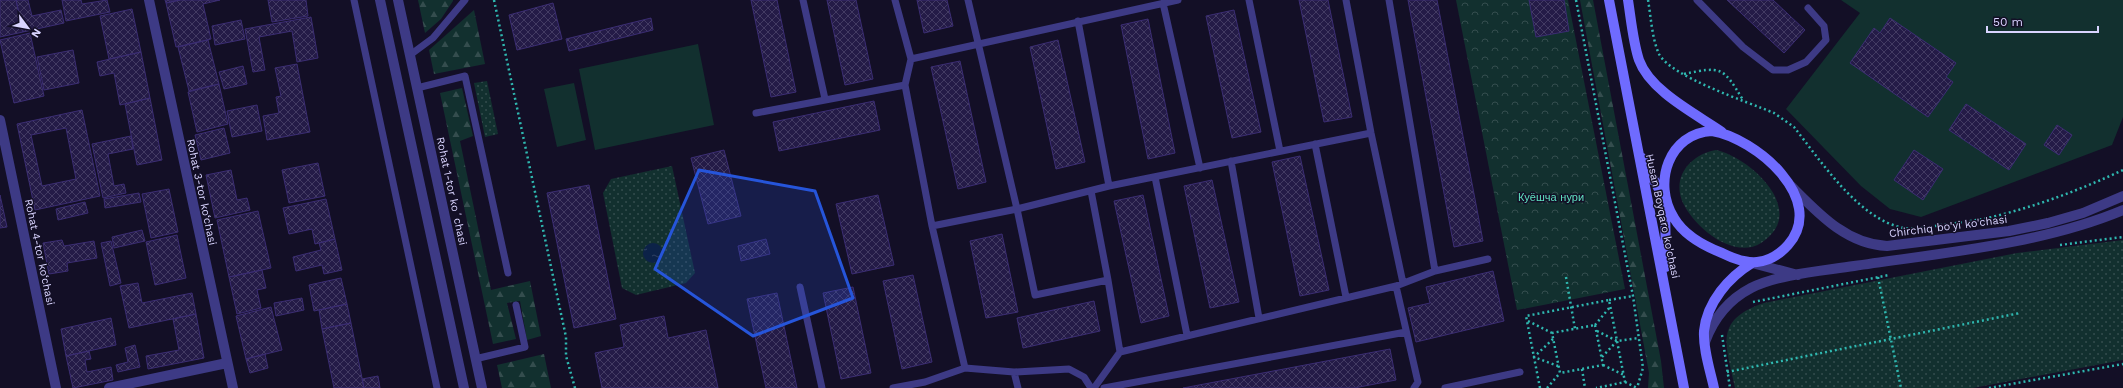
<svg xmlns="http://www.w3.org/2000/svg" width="2123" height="388" viewBox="0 0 2123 388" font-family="'Work Sans',sans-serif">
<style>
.grass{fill:url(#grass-dots)}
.forest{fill:url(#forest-firs)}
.park{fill:url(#park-crowns)}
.pitch{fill:#12302f}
.water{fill:url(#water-ripples)}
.building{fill:url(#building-cross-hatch);stroke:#3b2d73;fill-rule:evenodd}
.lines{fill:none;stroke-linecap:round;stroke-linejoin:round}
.path{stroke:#2fb8b0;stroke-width:2.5;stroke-dasharray:2 3;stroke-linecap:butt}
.service{stroke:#3d3a85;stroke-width:7}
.minor{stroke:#3d3a85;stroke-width:10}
.tertiary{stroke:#3d3a85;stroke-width:10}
.secondary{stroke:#6f6bff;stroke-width:10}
.marked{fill:#2655da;fill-opacity:0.2;stroke:#2655da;stroke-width:3;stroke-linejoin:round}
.labels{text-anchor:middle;stroke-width:3;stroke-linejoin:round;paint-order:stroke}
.street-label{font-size:11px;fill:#d9d4ff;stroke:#130f26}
.park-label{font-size:11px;fill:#5fe0c0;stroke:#130f26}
</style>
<defs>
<pattern id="grass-dots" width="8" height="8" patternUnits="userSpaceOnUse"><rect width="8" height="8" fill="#12302f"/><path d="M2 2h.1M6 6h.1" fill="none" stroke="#344d4e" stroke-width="1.8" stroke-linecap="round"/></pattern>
<pattern id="forest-firs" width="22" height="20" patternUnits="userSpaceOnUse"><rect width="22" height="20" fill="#12302f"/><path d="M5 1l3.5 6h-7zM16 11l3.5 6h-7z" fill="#344d4e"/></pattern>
<pattern id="park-crowns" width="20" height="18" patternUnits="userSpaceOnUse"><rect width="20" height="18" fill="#12302f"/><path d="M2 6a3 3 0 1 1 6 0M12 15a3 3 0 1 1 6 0" fill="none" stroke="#344d4e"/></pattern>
<pattern id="water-ripples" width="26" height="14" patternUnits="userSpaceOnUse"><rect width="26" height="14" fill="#0c2248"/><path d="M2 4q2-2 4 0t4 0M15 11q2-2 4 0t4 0" fill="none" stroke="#2f4163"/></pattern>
<pattern id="building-cross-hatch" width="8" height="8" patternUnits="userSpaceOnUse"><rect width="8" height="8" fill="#241b47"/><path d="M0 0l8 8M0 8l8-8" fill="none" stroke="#433b63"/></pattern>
</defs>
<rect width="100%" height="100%" fill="#130f26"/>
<path class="grass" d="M487,81L498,134L485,137L474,83Z
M1716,150C1750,157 1810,212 1761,243C1734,260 1695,228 1683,203C1671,177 1691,154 1716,150Z
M672,166L695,273L686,283L636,295L622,288L603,193L611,179Z
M2123,240V360L1973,388H1735C1726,345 1713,320 1764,303L2017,253Z"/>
<path class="forest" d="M418,0H453V1L441,19L425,33Z
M1580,0H1593L1661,361L1664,388H1648L1649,373Z
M474,10L485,64L434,74L429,50Z
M462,88L473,136L460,141L491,290L530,281L541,336L527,340L520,301L507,303L516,339L493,344L440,93Z
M544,354L551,388H502L497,365Z"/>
<path class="park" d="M1456,0H1568L1625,289L1517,310Z"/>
<path class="pitch" d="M1841,0H2123V117L2112,145L1921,217L1890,209L1861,186L1786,109L1860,13Z
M698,44L714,125L595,150L579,69Z
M574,83L586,140L557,147L544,89Z"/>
<path class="water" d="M643 253a10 10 0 1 1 20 0a10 10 0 1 1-20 0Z"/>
<path class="building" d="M0,0H16L23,32L0,37Z
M16,0H28L32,16L61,10L64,23L23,32Z
M62,0H81L82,4L107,0L110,12L66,21Z
M165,0H180L166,3Z
M180,0H220L203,4L211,39L176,47L166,3Z
M268,0H306L308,16L272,22Z
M751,0H777L796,92L771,97Z
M827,0H856L873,79L845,85Z
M917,0H947L953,26L924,33Z
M1299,0H1328L1352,117L1324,122Z
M1408,0H1437L1483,241L1454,247Z
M1529,0H1564L1569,31L1536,37Z
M1727,0H1773L1805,30L1784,53Z
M553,3L562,39L517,50L509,15Z
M132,9L141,52L109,59L100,16Z
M1234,10L1261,132L1232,138L1206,16Z
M311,17L318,58L297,62L292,31L259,37L265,70L253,72L245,29Z
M651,18L653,30L569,51L566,39Z
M1890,18L1956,63L1946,77L1953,82L1928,117L1850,63L1874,28L1880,33Z
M1148,19L1175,153L1148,159L1121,25Z
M241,20L245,39L215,45L212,26Z
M30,33L44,96L14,103L0,40Z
M208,40L219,84L189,91L178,47Z
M1058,40L1085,162L1056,169L1030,47Z
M73,50L79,83L44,90L37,57Z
M141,52L150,98L120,105L114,73L100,76L97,62Z
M960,61L986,182L958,189L931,67Z
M297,64L310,132L267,140L263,116L279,113L276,97L281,96L275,68Z
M243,66L247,84L224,89L219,72Z
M219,84L228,124L197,132L188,92Z
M150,98L162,160L137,165L125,104Z
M874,101L880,130L779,151L773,122Z
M1966,104L2026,144L2009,170L1949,130Z
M257,105L262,131L232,137L227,111Z
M82,110L100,196L35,210L17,124ZM66,128L76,179L42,186L31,135Z
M2057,125L2072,135L2059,155L2044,145Z
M224,128L230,153L201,160L195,135Z
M131,136L133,149L108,154L114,186L124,184L126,193L103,198L92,144Z
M724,150L741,216L708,224L691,158Z
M1914,150L1943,169L1923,200L1894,180Z
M1300,156L1329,290L1300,296L1272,162Z
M318,163L325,196L289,203L282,170Z
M231,170L237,200L247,198L250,210L215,218L206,175Z
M1212,180L1239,302L1210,308L1184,186Z
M589,185L616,319L574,328L547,193Z
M169,189L178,232L151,238L142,194Z
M139,193L141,202L105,208L104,199Z
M0,195L7,227L0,228Z
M878,195L894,265L852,274L836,204Z
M1143,195L1169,316L1141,323L1114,201Z
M326,199L335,239L315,244L312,229L289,234L283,208Z
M85,202L88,213L58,220L56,209Z
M258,211L271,268L229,277L217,220Z
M142,230L145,241L114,248L112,237Z
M1002,234L1018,312L986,318L970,241Z
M177,235L186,278L155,285L146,242Z
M335,239L342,270L324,274L322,265L296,271L293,257L321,250L319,243Z
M766,239L770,254L741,261L738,246Z
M62,240L64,246L94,241L97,258L67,263L68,271L49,274L43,243Z
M111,241L121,283L110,286L101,243Z
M262,270L266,288L257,290L261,308L237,314L229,277Z
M1493,271L1504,321L1416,342L1408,308L1430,303L1426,287Z
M913,275L932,362L902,369L883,281Z
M341,278L347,304L314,311L309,285Z
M138,283L142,303L192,293L196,314L129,328L120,286Z
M853,287L871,373L841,379L823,293Z
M777,293L797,388H766L747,299Z
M302,298L304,310L276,316L274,303Z
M1094,301L1100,331L1023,348L1017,318Z
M347,304L351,323L322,329L319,310Z
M271,307L282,350L246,359L236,316Z
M196,314L204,358L148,369L146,356L179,350L173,319Z
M664,316L668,338L706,330L718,388H602L595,353L624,347L620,325Z
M111,318L116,345L66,356L61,329Z
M351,323L364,388H334L322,329Z
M135,345L140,367L118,372L116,365L128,362L125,348Z
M1390,349L1396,380L1354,388H1183Z
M89,351L91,359L85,360L87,372L111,367L113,380L73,388L66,356Z
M265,354L268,368L250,373L246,359Z
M378,376L380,388H364L362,379Z"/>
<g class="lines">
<path class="path" d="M494,0L566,337V356L575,388
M1576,0L1633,296L1643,368L1637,388
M1648,0C1651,17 1652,39 1659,54C1671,77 1748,102 1774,113L1794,127C1821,161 1859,220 1904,228C1911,229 1919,228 1926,228
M1684,74C1722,66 1723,67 1743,100
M1935,226C1955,223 1976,221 1996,216C2040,205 2082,189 2123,170
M2060,245L2123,237
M1566,277L1575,329
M1878,277L1901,388
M1609,300L1633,296
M1753,302L1889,275
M1528,321L1552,333
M1595,325L1603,365L1560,373L1552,333Z
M1595,325L1610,307
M1597,331L1617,341L1639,338
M1722,335L1730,388
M1553,339L1534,357L1558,366
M1602,357L1617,341
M1603,365L1624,375
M1582,369L1585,388
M1727,372L2020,313
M1625,382L1637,388
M1540,388L1526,316L1609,300L1625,382L1596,388
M1547,388L1560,373
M1989,388L2123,364"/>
<path class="service" d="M354,0L437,388
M803,0L825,99
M895,0L911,59L905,85L932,226L965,368L1014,372L1069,369L1084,377L1091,388
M968,0L1017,209L1035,295L1108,280L1091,191
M1249,0L1280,151
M1346,0L1371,133L1403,283
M1389,0L1435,271L1396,286L1417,378L1418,382L1414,388
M1697,0L1743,47L1773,70H1788L1806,62L1826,40L1824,26L1808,8
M1163,3L1200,168
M1078,21L1109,186
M410,55L433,38L465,0
M911,59L1178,0
M417,88L465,76L508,273
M756,113L905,85
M1315,144L1346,297
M1231,161L1259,318
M1155,177L1187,335
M932,226L1017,209L1109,186L1371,133
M1435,271L1488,259
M800,287L822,388
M1120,352L1396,286
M475,359L525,347L516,305
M1014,372L1018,388
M893,388L925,382L965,368
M1094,388L1120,352L1108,280
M1104,388L1406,332
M1445,388L1520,372"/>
<path class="minor" d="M149,0L233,388
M0,120L56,388
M1791,186C1818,213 1846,244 1887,246L2009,231L2048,223L2083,213L2123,196
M1752,263L1798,275
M1705,342C1713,320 1728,300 1751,288C1779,274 1822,271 1854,266C1941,253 2042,244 2123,210
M109,388L227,363"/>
<path class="tertiary" d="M380,0L464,388
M398,0L482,388"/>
<path class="secondary" d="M1609,0L1684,388
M1628,0C1631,19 1633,42 1639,60C1650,91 1696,114 1722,132
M1712,131C1755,138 1828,199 1788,245C1780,254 1769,261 1757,262C1746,263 1732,258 1722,253C1704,246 1684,235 1674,218C1652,183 1669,133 1712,131Z
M1641,157L1665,200L1666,267
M1714,388C1710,370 1703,349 1704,331C1707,302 1729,277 1752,263"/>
</g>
<path class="marked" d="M699,170L815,191L853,298L753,336L655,269Z"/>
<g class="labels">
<g class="street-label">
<text transform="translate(452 191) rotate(78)" y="4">Rohat 1-tor koʻchasi</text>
<text transform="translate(202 192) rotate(78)" y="4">Rohat 3-tor ko‘chasi</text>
<text transform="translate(1663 216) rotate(78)" y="4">Husan Boyqaro ko'chasi</text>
<text transform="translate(1948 226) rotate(-7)" y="4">Chirchiq bo'yi ko'chasi</text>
<text transform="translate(40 252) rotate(78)" y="4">Rohat 4-tor ko‘chasi</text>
</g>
<g class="park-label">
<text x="1551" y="201">Куёшча нури</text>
</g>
</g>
<g transform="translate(28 28) rotate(122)" stroke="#130f26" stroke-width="3" paint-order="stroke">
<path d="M0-3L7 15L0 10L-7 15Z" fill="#d9d4ff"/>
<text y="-6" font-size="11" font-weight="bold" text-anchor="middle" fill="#d9d4ff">N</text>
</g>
<path d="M1987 26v6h111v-6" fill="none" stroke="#d9d4ff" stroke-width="2"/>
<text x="1993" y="26" font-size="12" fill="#d9d4ff" stroke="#130f26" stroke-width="3" paint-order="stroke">50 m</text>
</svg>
